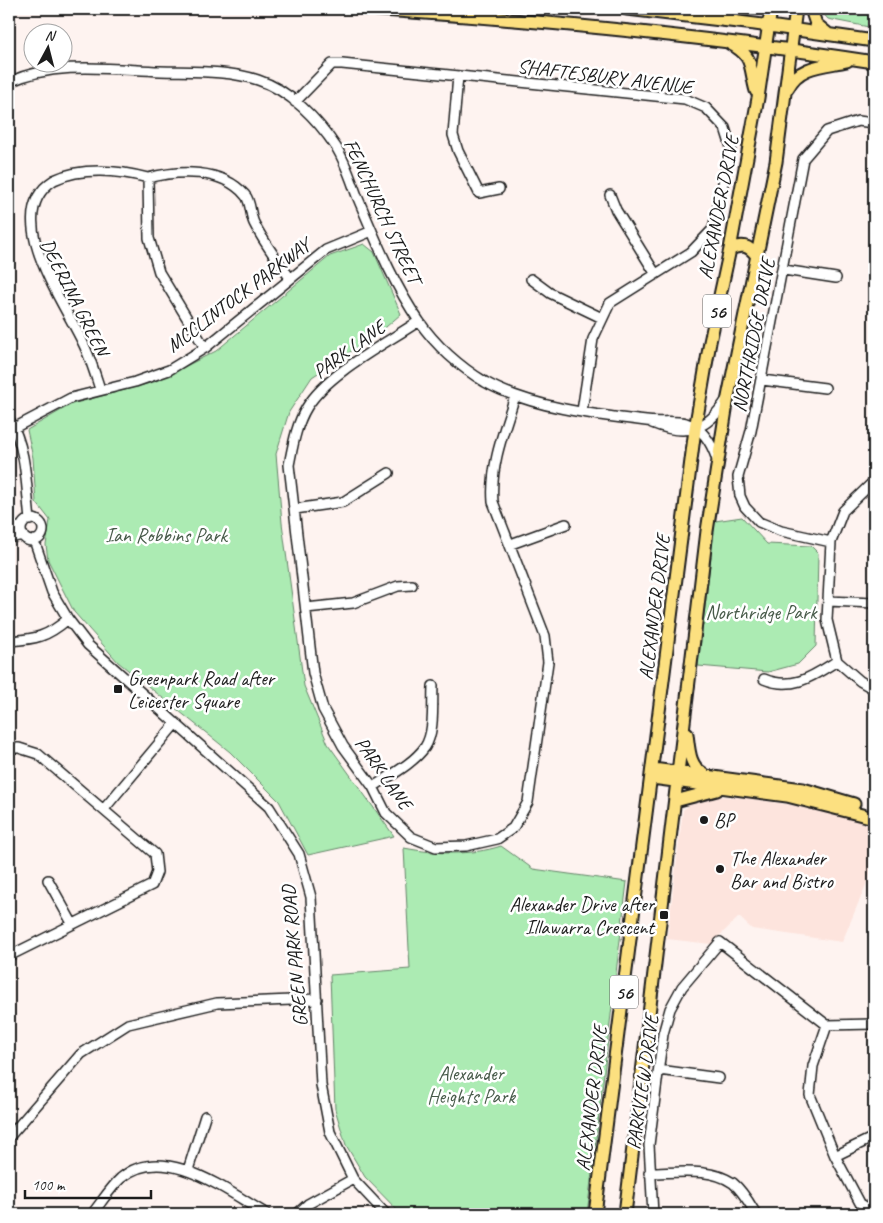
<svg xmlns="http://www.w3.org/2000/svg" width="883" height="1223" viewBox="0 0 883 1223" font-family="Caveat,sans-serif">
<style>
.built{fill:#fde4dd}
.green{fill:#acebb3;stroke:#648468}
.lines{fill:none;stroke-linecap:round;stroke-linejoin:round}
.minor-casing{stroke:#1c1c1c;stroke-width:12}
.major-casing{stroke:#1c1c1c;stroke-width:15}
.minor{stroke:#fff;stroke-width:9}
.major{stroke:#fce080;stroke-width:11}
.poi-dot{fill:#1c1c1c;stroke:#fff;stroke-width:2}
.labels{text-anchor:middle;stroke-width:5;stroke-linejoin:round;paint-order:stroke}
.shield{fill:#fff;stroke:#606060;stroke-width:1}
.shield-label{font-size:19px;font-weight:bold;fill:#1c1c1c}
.street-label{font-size:20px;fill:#1c1c1c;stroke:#fff}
.park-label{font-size:20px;fill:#475a49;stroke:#fff}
.poi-label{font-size:20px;fill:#1c1c1c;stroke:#fff;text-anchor:start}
</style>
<rect width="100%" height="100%" fill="#fef3f0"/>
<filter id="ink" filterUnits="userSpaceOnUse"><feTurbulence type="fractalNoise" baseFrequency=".02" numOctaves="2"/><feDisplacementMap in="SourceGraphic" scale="10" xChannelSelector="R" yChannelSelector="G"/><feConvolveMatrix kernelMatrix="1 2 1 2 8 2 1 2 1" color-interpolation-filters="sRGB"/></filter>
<g filter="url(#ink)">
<path class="built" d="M712,796L748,798L823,810L850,816L874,829V859L868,880L842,942L752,929L739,917L711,944L667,939L683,810L698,798Z"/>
<path class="green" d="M819,9H874V28L828,19Z
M364,244L374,252L401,314L379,333L312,377L289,412L276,454L282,523L304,686L328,744L394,836L308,855L279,801L230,752L118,662L74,612L48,560L46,545L50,520L36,502L33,458L27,430L72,404L154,382L216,351L330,256Z
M742,517L767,544L811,546L818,553L816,646L798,664L768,672L698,666L715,521Z
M501,846L533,869L627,882L587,1214H401L365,1177L346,1145L335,1109L330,975L410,969L404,848C436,854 470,856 501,846Z"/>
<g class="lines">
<defs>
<path id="minor" d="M458,76L453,135L458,151L479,193L499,189
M9,82C56,61 109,69 160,71C192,72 227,70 258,80C290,90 318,120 336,147C345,161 351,180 357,196C375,238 393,284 419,321C435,345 460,367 485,382C529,407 595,415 646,421C659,423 673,420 686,423C703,428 712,444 717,460
M295,102L332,64H342L685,99L706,108L725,128L731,147L713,229L691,252L610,303L593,339L582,411
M148,178C178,170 222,168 245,195C251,201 250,215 254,223C264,243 277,260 290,278
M148,178L149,238L159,272L205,348
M610,195L616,210L655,273
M784,270L836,278
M531,279L550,293L602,318
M419,321C385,344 328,373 307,407C296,425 293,445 289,465L313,673L323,709L343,746L373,787L386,813L411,837L436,847L466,846L497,839L513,828L528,802L548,662L545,636L493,502C490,465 504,431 515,396
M762,380L825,388
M100,389C95,374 90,357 83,343C62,299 0,214 54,180C82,167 118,170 148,178
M9,419C27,448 26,486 30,520
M652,423C686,437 707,431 727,399
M14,428L71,398L135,382L169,370L205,348L326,250L372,231
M874,481L843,511L831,542L827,620L837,661L860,681L874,689
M295,509L343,502L389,473
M21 530a11 11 0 1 1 22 0a11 11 0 1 1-22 0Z
M9,530L22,526
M9,538L23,535
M34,540L52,592L68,619L88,645L269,807L299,854L311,897L321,1085L330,1132L353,1179L386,1214
M831,542L781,531L759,522L745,507L740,496L738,477L751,431L803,159L827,131L858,121L874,123
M511,544L566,524
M828,601L874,603
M306,608L353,603L398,586L412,585
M9,641C36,639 47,637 68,619
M764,679C793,691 813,676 837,661
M9,748H19L38,754L155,854L157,872L152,885L9,956
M373,787C389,776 413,764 425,747C435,732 432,704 433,686
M104,809L176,723
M48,880L72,923
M827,1025L813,1066L810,1095L835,1156L860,1203L874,1214
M659,1070L719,1078
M9,1137L81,1054L128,1024L217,1003L317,999
M835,1156L874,1137
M188,1170L205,1116
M649,1173C676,1173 710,1167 733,1183C743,1191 750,1204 756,1214
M92,1214C101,1203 110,1188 121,1178C164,1141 228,1192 267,1214
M297,1214L308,1204L353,1179
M653,1214L649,1145L663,1034L670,1009L682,987L720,942L827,1025L874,1024"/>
<path id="major" d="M367,9C537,20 706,36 874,62
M627,9L755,24L874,41
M811,9L816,24L827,33
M710,15L746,9
M729,43C755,56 749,67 756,91
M788,88C799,65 824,66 847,61
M730,249C743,244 748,245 757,256
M687,734C689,749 689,767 704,774
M653,769L803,789L854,804
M652,778L787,796L874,818
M675,801L717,790
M595,1214L695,429L710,342L730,249L758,98L771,9
M625,1214L707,531L728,397L776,162L796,9"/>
</defs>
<use href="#minor" class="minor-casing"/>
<use href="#major" class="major-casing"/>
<use href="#minor" class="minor"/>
<use href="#major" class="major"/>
</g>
</g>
<g class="poi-dot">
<rect x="113" y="684" width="10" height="10" rx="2.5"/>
<circle cx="704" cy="820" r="5"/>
<circle cx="720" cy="869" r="5"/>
<rect x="659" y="910" width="10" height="10" rx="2.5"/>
</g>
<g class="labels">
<g class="shield">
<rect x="703" y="294.5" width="28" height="33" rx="4"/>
<rect x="610" y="975.5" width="28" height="33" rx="4"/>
</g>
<g class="shield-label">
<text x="717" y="318">56</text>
<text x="624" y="999">56</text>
</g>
<g class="street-label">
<text transform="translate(605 76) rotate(7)" y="7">SHAFTESBURY AVENUE</text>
<text transform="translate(718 207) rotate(-79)" y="7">ALEXANDER DRIVE</text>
<text transform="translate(383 211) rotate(65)" y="7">FENCHURCH STREET</text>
<text transform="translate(238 295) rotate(-37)" y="7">MCCLINTOCK PARKWAY</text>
<text transform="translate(75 297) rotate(63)" y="7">DEERINA GREEN</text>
<text transform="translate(753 335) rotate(-79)" y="7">NORTHRIDGE DRIVE</text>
<text transform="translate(349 349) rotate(-36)" y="7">PARK LANE</text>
<text transform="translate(654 607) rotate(-83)" y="7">ALEXANDER DRIVE</text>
<text transform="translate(384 773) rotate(55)" y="7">PARK LANE</text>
<text transform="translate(294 956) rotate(-95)" y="7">GREEN PARK ROAD</text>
<text transform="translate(642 1082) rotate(-82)" y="7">PARKVIEW DRIVE</text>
<text transform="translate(591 1098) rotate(-83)" y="7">ALEXANDER DRIVE</text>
</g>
<g class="park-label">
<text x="166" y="542">Ian Robbins Park</text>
<text x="761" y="619">Northridge Park</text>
<text x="471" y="1080">Alexander<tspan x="471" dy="23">Heights Park</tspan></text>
</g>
<g class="poi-label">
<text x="128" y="685">Greenpark Road after<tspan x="128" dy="23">Leicester Square</tspan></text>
<text x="714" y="827">BP</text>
<text x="730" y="865">The Alexander<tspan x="730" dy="23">Bar and Bistro</tspan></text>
<text x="654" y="911" text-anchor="end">Alexander Drive after<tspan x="654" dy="23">Illawarra Crescent</tspan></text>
</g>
</g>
<rect width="883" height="1223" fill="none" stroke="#fff" stroke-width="30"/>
<rect x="15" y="15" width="853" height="1193" fill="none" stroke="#1c1c1c" stroke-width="2" filter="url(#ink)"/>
<g transform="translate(48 48) rotate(7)"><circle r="24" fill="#ffffff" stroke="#a4a4a4"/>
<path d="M0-4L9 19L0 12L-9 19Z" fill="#1c1c1c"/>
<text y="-8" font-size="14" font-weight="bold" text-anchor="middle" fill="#1c1c1c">N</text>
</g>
<path d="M25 1190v8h126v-8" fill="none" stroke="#1c1c1c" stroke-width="2.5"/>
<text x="32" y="1190" font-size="15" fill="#1c1c1c" stroke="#ffffff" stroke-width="4" paint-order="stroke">100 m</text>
</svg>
